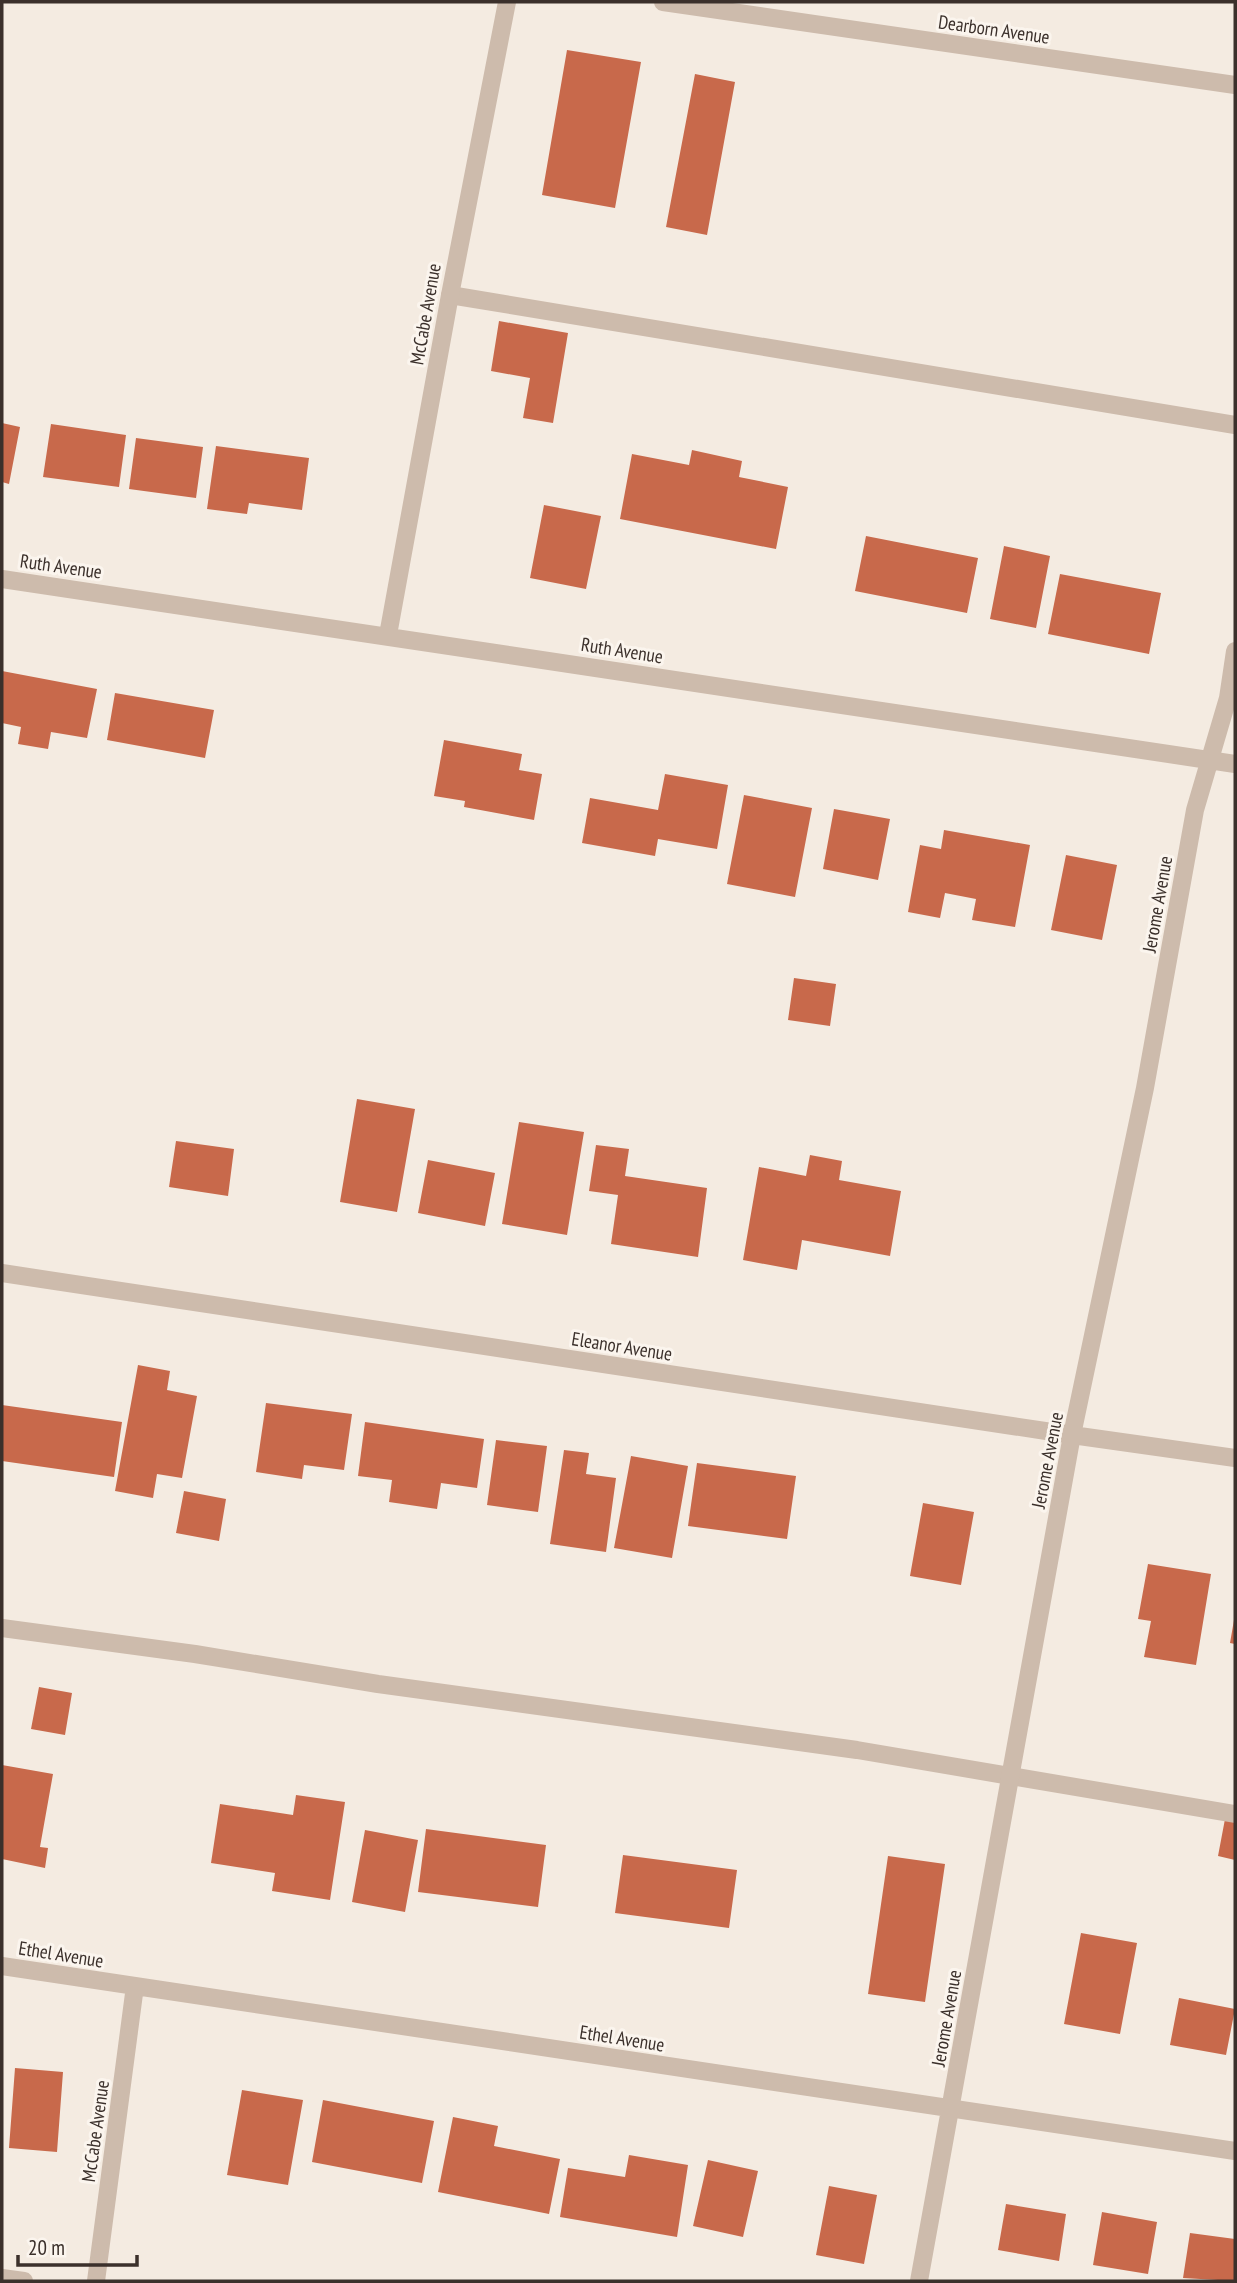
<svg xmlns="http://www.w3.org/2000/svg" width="1237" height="2283" viewBox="0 0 1237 2283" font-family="'PT Sans Narrow',sans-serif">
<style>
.building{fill:#c8694b}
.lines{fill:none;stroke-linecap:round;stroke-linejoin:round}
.service{stroke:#cdbbac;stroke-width:18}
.minor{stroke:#cdbbac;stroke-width:18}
.tertiary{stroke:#cdbbac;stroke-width:18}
.labels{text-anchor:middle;stroke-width:6;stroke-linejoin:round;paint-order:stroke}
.street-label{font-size:19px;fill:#3b302b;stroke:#fbf5ee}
</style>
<rect width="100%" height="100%" fill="#f4ebe1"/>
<path class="building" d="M567,50L641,62L615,208L542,195Z
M695,74L735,82L707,235L666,227Z
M499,321L568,333L553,423L523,418L530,378L491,371Z
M2,423L20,427L9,484L2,482Z
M51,424L126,435L119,487L43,477Z
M136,438L203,447L196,498L129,489Z
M216,446L309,458L302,510L249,503L247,514L207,509Z
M692,450L742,461L739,477L788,487L776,549L620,519L632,454L689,465Z
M544,505L601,516L586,589L530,578Z
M866,536L978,558L967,613L855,591Z
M1004,546L1050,556L1036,628L990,619Z
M1060,574L1161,593L1149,654L1048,634Z
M2,671L97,689L87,738L51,732L48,749L18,744L21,727L2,723Z
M115,693L214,710L205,758L107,740Z
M444,740L522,754L519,770L542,774L534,820L464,807L465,801L434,796Z
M665,774L728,785L717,849L658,839L655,856L582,843L590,798L658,810Z
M744,795L812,808L795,897L727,884Z
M834,809L890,819L878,880L823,869Z
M944,830L1030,845L1015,927L972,920L976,899L945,893L940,918L908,912L920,845L941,849Z
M1066,855L1117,865L1102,940L1051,930Z
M794,978L836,984L830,1026L788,1020Z
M357,1099L415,1109L397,1212L340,1202Z
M519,1122L584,1132L567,1235L502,1224Z
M176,1141L234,1149L228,1196L169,1187Z
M596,1145L629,1149L625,1176L707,1188L698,1257L611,1244L618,1195L589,1191Z
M810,1155L842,1161L839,1180L901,1191L890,1256L802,1240L797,1270L743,1260L759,1167L806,1176Z
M428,1160L495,1173L485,1226L418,1213Z
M138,1365L170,1371L167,1390L197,1396L182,1478L157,1474L153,1498L115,1491Z
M266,1403L352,1414L344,1470L304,1465L302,1479L256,1472Z
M2,1405L122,1422L114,1477L2,1461Z
M365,1422L484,1439L477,1488L441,1483L437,1509L389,1502L392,1480L358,1476Z
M496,1440L547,1446L538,1512L487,1505Z
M564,1450L589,1453L586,1474L616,1478L606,1552L550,1544Z
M631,1456L688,1466L672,1558L614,1548Z
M697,1463L796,1476L787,1539L688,1526Z
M184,1491L226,1499L219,1541L176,1533Z
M923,1503L974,1512L961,1585L910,1576Z
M1148,1564L1211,1574L1196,1665L1144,1657L1151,1621L1138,1619Z
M1234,1620H1235V1644L1230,1643Z
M39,1687L72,1693L65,1735L31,1729Z
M2,1765L53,1774L40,1847L48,1848L45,1868L2,1859Z
M296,1795L345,1802L330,1900L272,1891L275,1873L211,1863L220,1804L293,1815Z
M1225,1819L1235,1821V1860L1218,1856Z
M426,1829L546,1845L538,1907L418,1892Z
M365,1830L418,1840L405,1912L352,1902Z
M623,1855L737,1870L729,1928L615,1913Z
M888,1856L945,1864L925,2002L868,1994Z
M1081,1933L1137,1943L1120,2034L1064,2024Z
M1179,1998L1235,2009L1226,2055L1170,2045Z
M15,2068L63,2072L57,2152L9,2148Z
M242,2090L303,2100L288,2185L227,2175Z
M323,2100L434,2121L422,2183L312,2162Z
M453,2117L498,2126L494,2146L560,2159L549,2214L438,2192Z
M629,2155L688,2165L677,2237L560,2217L568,2168L625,2177Z
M708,2160L758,2171L743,2237L693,2226Z
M829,2186L877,2195L864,2264L816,2255Z
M1006,2204L1066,2214L1059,2261L998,2250Z
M1102,2212L1157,2222L1148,2274L1093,2265Z
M1190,2233L1235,2239V2281L1183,2278Z"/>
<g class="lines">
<path class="service" d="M450,295L1235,425
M2,1628L195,1654L378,1684L857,1750L1235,1814
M2,2278L24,2281"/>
<path class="minor" d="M2,579L1235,764
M388,635L450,295L507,2
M2,1273L1072,1435L1235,1458
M2,1966L1235,2151
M96,2281L135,1986
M919,2281L1072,1435L1145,1088L1195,810L1228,698L1235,651"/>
<path class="tertiary" d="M663,2L1235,85"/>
</g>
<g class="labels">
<g class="street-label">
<text transform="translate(994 29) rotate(8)" y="7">Dearborn Avenue</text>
<text transform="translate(425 314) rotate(-80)" y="7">McCabe Avenue</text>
<text transform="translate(61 566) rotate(8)" y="7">Ruth Avenue</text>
<text transform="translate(622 650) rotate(9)" y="7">Ruth Avenue</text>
<text transform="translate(1157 904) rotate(-80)" y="7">Jerome Avenue</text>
<text transform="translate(622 1346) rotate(9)" y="7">Eleanor Avenue</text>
<text transform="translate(1047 1460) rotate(-79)" y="7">Jerome Avenue</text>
<text transform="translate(61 1954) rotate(9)" y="7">Ethel Avenue</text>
<text transform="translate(946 2018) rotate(-80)" y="7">Jerome Avenue</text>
<text transform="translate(622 2038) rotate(9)" y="7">Ethel Avenue</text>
<text transform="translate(95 2131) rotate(-82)" y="7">McCabe Avenue</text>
</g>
</g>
<rect width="1237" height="2283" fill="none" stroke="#3b302b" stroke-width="7"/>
<path d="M18 2255v10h119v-10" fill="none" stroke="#3b302b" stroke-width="3.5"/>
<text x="28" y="2255" font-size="21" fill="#3b302b" stroke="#fbf5ee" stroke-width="5" paint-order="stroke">20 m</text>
</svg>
